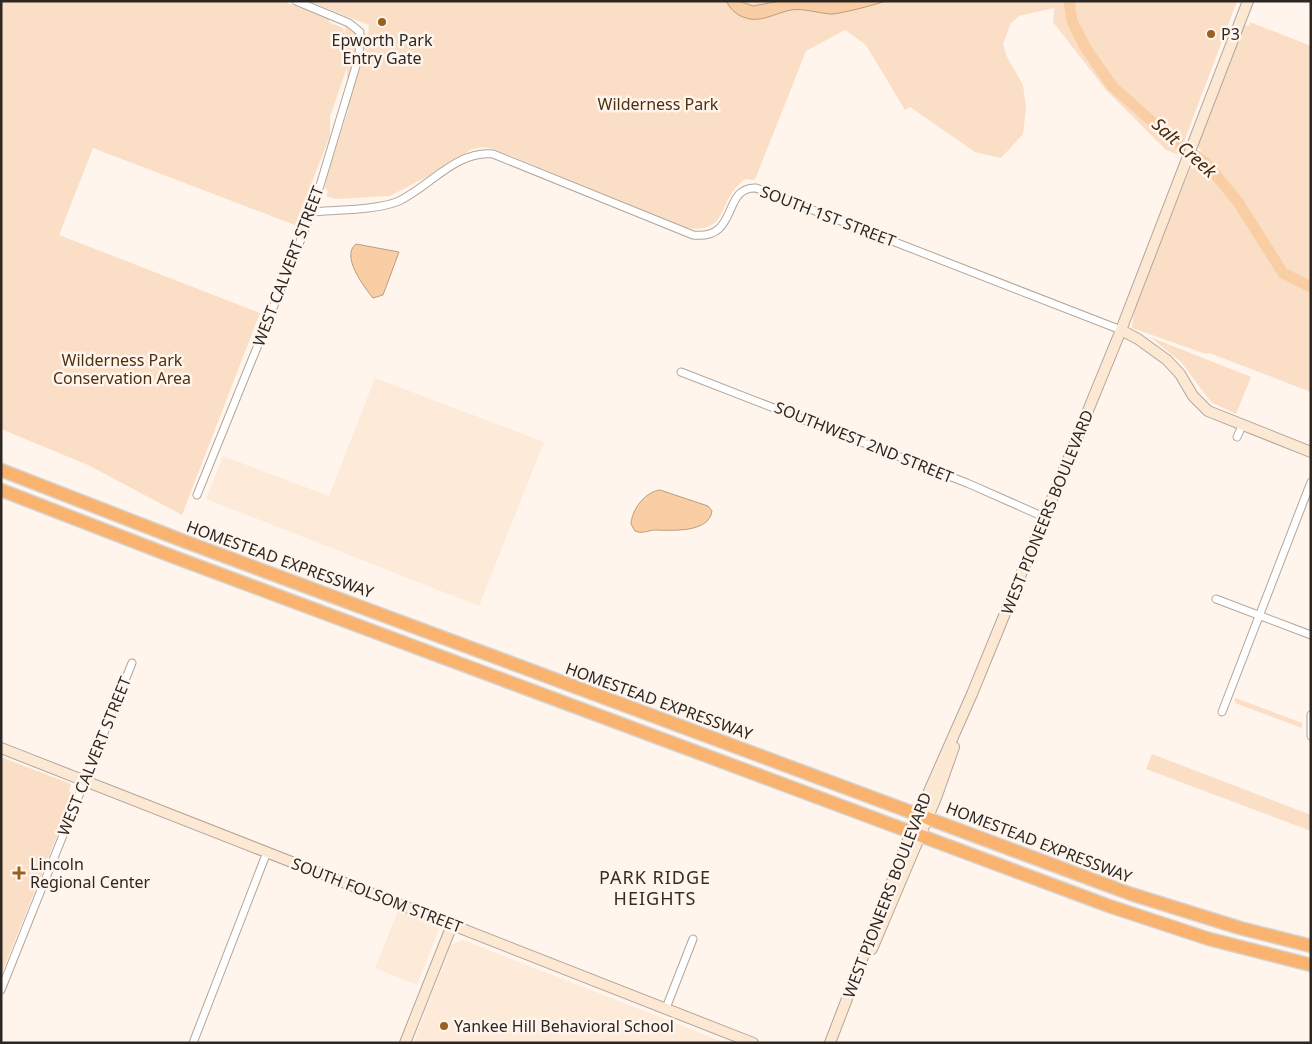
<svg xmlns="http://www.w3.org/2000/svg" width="1312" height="1044" viewBox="0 0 1312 1044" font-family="'Noto Sans',sans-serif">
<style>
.built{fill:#fdead9}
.green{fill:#fadec5}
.water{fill:#facea5;stroke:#bc9c7e}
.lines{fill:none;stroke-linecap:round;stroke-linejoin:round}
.river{stroke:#facea5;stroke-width:11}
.street-casing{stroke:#b2a69c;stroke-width:9}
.secondary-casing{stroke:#b2a69c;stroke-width:12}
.highway-casing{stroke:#d5d4d3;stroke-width:15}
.street{stroke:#fff;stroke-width:7}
.secondary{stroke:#fde8d4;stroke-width:10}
.highway{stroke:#f9b36e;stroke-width:12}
.poi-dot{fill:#9a601e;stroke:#fff5ec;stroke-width:2}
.labels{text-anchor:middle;stroke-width:5;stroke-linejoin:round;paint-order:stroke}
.poi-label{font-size:16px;fill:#2c2723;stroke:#fff5ec;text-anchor:start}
.park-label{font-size:16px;fill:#4d3011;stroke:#fff5ec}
.street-label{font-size:16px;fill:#2c2723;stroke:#fff5ec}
.water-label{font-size:18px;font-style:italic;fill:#492c0d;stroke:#fff5ec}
.neighbourhood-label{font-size:18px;letter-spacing:1px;fill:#352c23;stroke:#fff5ec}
</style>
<rect width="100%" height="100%" fill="#fff5ec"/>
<path class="built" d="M375,378L544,442L479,606L206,499L223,456L329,496Z
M398,911L440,927L417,985L375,968Z
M463,940L726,1043H413L452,944Z"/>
<path class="green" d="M1,1H282L329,19V22L343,28L345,34V26L368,35L369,25L308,1H1237L1179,155L1166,150L1106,90L1053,22L1054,8L1019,16L1011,23L1003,44L1007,57L1023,85L1026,108L1023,134L1001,158L975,152L910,107L905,110L866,45L845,30L806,51L756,177L754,180L745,179C714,202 733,234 683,228L494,149L482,147L470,150L444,168L390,196L336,199L326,196L328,192L325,187L327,176L348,111L347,67L330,117V136L295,225L93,148L59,235L260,313L182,515L88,465L1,429Z
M1250,22L1311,46V392L1209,353L1206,354L1132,328L1134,308L1191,167L1193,169L1201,150L1197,147L1244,25L1249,26Z
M1150,337L1251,377L1236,414L1211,402L1181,362Z
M1235,698L1302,723V728L1235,703Z
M1152,754L1311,815V831L1146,769Z
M1,757L71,784L69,791L74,794L1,975Z"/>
<path class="water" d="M726,1H739L753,6L780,1H885C879,4 836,15 830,14C818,13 803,8 791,10C775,13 760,24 743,17C735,14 730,8 726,1Z
M356,244L399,252L383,295L373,298C365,288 340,256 356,244Z
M660,490L708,506L712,511C709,534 669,530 654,530C647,531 641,534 635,531L631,524C632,509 645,492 660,490Z"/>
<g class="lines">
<path class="river" d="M1069,1L1072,21L1085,47L1112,86L1166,134L1206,163L1238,202L1283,273L1311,287"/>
<defs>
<path id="street" d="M312,212C335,210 379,210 399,201C430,186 457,150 493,154L693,235C740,240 721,187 756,188L1121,330
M681,372L967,483L1044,517
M1237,437L1242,426
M197,495L312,212L359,56L360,32L349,23L296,1
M1216,599L1311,635
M1222,712L1311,482
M1311,715V736
M1,990L132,663
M666,1008L693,939
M193,1043L267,852"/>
<path id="secondary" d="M1121,330L1138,339L1167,360L1180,374L1193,396L1208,411L1311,452
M1,748L753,1043
M872,949L936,798L954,747
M405,1043L452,925
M830,1043L911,832L972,694L1121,330L1248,1"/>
<path id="highway" d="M1,470L181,540L1131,894L1240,928L1311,946
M1,490L174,557L1109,906L1209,939L1311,965"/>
</defs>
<use href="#street" class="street-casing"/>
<use href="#secondary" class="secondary-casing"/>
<use href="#highway" class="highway-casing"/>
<use href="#street" class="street"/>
<use href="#secondary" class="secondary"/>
<use href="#highway" class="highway"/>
</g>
<g class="poi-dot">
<circle cx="382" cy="22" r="5"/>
<circle cx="1211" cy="34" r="5"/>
<path d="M16.5 865.5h5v5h5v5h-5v5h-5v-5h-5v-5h5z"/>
<circle cx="444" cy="1026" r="5"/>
</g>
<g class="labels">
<g class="poi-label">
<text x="1221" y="40">P3</text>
<text x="382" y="46" text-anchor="middle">Epworth Park<tspan x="382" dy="18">Entry Gate</tspan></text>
<text x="30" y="870">Lincoln<tspan x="30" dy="18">Regional Center</tspan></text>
<text x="454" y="1032">Yankee Hill Behavioral School</text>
</g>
<g class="park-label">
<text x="658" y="110">Wilderness Park</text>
<text x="122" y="366">Wilderness Park<tspan x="122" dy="18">Conservation Area</tspan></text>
</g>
<g class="street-label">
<text transform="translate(828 216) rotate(21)" y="6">SOUTH 1ST STREET</text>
<text transform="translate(288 266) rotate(-69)" y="6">WEST CALVERT STREET</text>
<text transform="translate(864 442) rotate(22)" y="6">SOUTHWEST 2ND STREET</text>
<text transform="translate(1047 512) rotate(-68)" y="6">WEST PIONEERS BOULEVARD</text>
<text transform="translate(280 559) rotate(20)" y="6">HOMESTEAD EXPRESSWAY</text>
<text transform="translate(659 701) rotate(20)" y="6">HOMESTEAD EXPRESSWAY</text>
<text transform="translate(94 756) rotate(-68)" y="6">WEST CALVERT STREET</text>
<text transform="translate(1039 842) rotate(21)" y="6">HOMESTEAD EXPRESSWAY</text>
<text transform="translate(377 895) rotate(21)" y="6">SOUTH FOLSOM STREET</text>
<text transform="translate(887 895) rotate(-69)" y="6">WEST PIONEERS BOULEVARD</text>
</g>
<g class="water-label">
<text transform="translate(1184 148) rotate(42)" y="6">Salt Creek</text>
</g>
<g class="neighbourhood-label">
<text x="655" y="884">PARK RIDGE<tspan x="655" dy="21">HEIGHTS</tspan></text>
</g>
</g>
<rect width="1312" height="1044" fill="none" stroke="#2c2723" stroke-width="5"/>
</svg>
